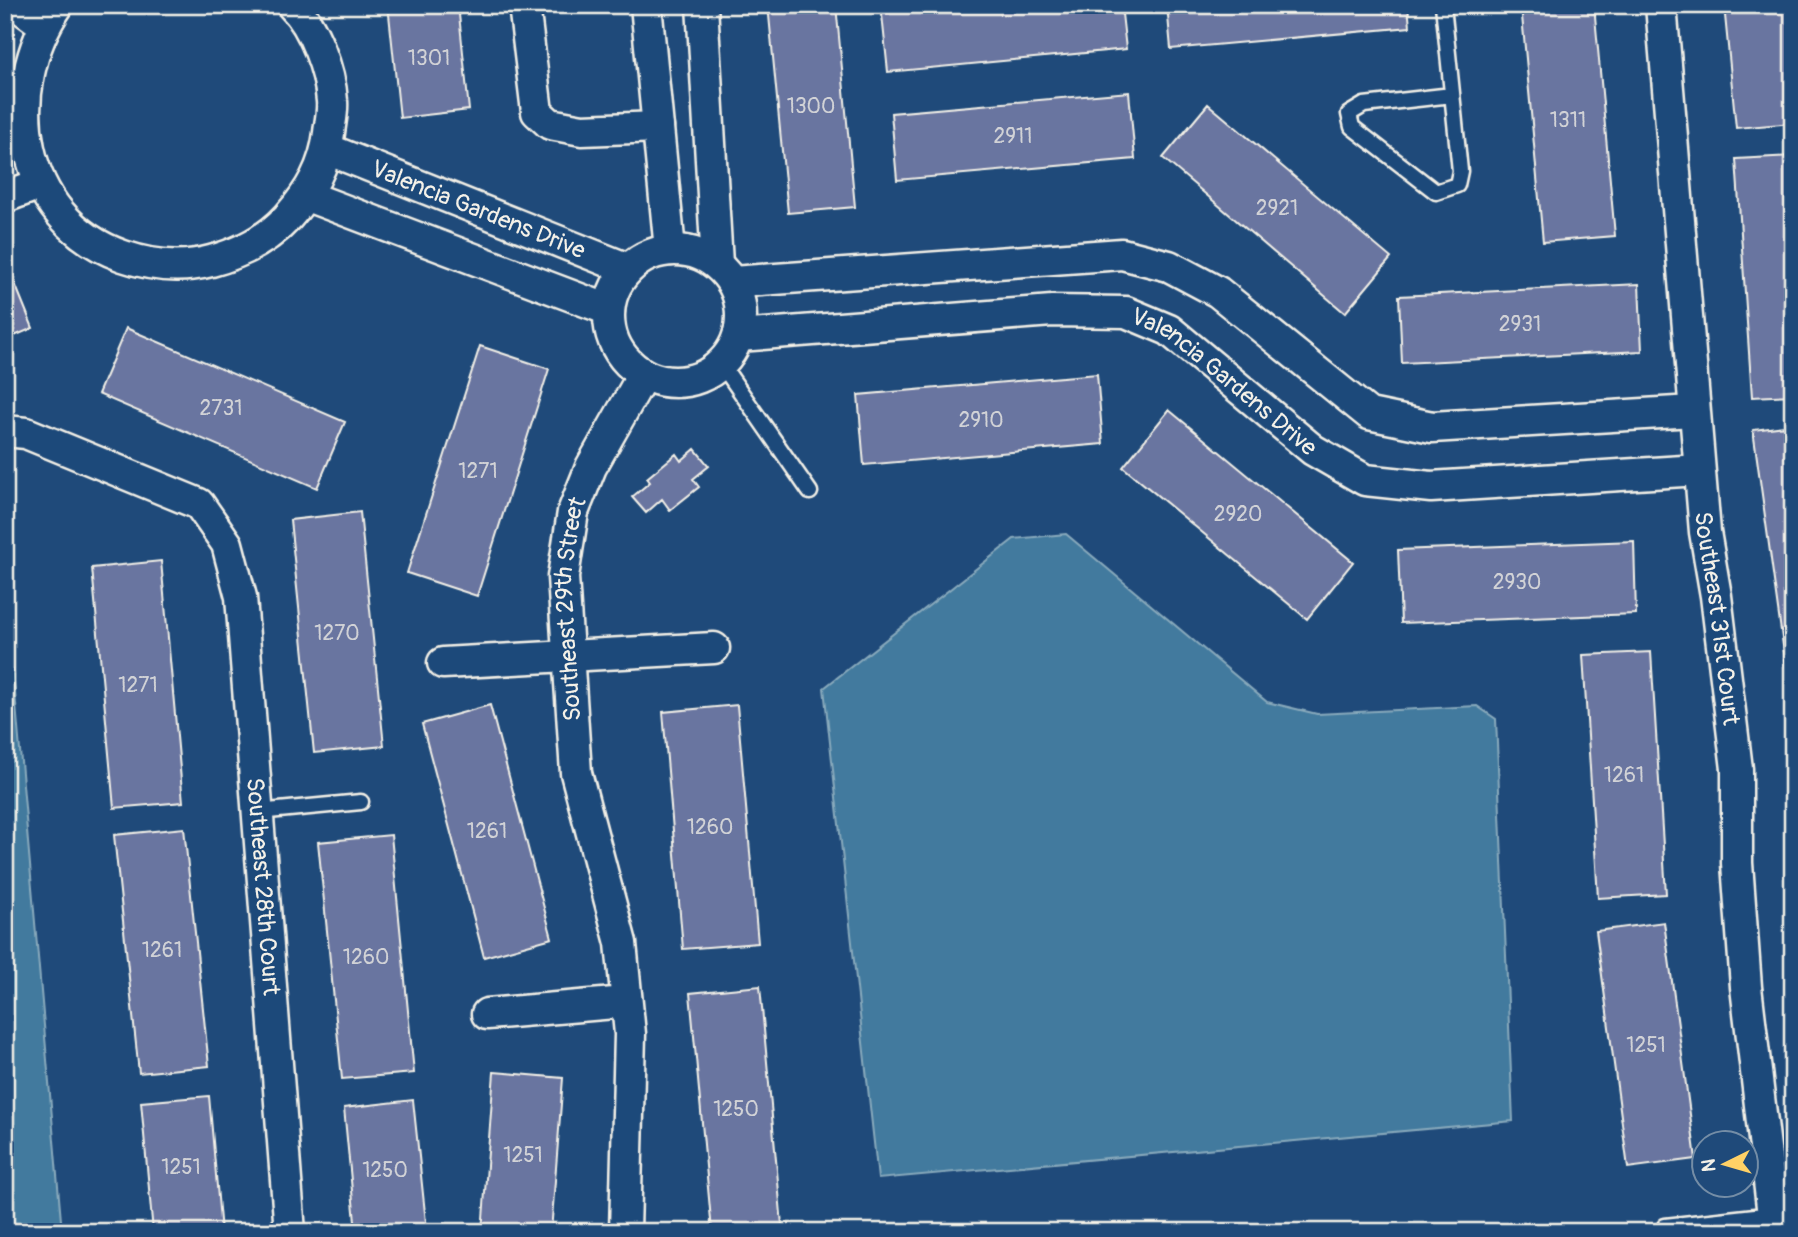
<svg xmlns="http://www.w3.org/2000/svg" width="1798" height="1237" viewBox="0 0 1798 1237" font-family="Pangolin,sans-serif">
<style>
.water{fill:#427a9e;stroke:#89aabc;stroke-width:2}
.building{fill:#6974a0;stroke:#f4f1e8;stroke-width:2}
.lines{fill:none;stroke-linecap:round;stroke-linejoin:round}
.lane-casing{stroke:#f4f1e8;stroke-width:19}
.street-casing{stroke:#f4f1e8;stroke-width:35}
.lane{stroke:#1f4a7a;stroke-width:14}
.street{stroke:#1f4a7a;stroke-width:30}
.labels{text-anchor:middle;stroke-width:7;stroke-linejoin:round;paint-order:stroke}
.number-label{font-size:21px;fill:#d1d2d6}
.street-label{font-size:24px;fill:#f4f1e8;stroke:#1f4a7a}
</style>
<rect width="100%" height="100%" fill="#1f4a7a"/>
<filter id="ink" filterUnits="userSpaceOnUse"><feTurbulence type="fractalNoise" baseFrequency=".0143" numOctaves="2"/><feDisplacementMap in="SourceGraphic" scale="14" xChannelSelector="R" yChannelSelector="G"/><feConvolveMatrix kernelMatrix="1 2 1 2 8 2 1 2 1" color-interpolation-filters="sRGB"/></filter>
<g filter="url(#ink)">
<path class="water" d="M1066,534L1267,702L1317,714L1477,706L1496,719L1513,1121L878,1179L824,688L1014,539Z
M5,661L13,670L62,1232H5Z"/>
<path class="building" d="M388,5H458L469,110L400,118Z
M768,5H836L855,207L788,213Z
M881,5H1121L1126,49L888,72Z
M1167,5H1408L1410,27L1171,49Z
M1521,5H1594L1615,236L1543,242Z
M1724,5H1793V123L1736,128Z
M1129,92L1135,159L897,180L891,113Z
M1208,104L1391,258L1345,313L1163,158Z
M1793,156V395L1752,397L1736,159Z
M7,264L33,328L5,340V265Z
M1639,284L1642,351L1402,363L1399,296Z
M126,328L345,422L317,488L98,394Z
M480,346L549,369L477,596L407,573Z
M1097,374L1103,444L864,465L858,395Z
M1169,410L1353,562L1307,619L1123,467Z
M1793,425V666L1786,667L1753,430Z
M695,449L709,466L693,479L699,487L670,510L662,499L646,513L632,497L650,482L647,478L676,454L681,461Z
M360,512L384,746L314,753L290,520Z
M1634,541L1636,614L1401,623L1398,550Z
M161,561L183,802L114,808L92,568Z
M1651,652L1666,894L1598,898L1583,655Z
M1793,695V800L1787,696Z
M490,705L552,938L484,957L422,724Z
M737,705L758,943L683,949L663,712Z
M184,828L209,1066L139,1073L114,835Z
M391,835L414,1073L342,1079L318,842Z
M1664,922L1696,1159L1628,1168L1596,931Z
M760,986L782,1225L712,1231L690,993Z
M494,1072L563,1078L551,1232H482Z
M209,1096L221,1232H153L141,1102Z
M413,1100L427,1232H356L344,1108Z"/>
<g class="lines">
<defs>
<path id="lane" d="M1443,5L1460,171L1457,185L1436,192L1352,127L1349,114L1364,105L1452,95
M722,365L810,492
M258,812L361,802
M1665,1232V1226L1773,1214"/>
<g id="street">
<path d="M17,5L42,23"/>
<path d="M58,5C0,89 17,219 123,256C152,266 181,269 211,261C241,253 267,240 288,217C310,192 325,167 329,133C330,123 333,112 332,101C330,71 314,26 292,5"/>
<path d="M524,5L537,112L550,124L582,130L658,127"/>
<path d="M646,5L670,250"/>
<path d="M702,5L717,264"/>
<path id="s1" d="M1661,5L1705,532L1716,596L1737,769V863L1746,987L1775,1232"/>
<path id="s2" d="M327,149L628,269"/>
<path d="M307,196L609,310"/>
<path d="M5,197L37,185"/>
<circle cx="675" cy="316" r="66"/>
<path d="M732,282L1122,254L1169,266L1218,292L1369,414L1432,427L1693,411"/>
<path id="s3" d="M739,336L1052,311L1126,312L1169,330L1313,450L1365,480L1431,487L1699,470"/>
<path id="s4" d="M5,431L26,433L199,504L227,544L241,597L290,1232"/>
<path d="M443,663L714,648"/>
<path d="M487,1014L626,1002"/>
<path id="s5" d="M625,1232L630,1034L621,943L576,773L563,577L573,512L591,467L643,375"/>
</g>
</defs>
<use href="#lane" class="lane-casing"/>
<use href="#street" class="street-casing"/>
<use href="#lane" class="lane"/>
<use href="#street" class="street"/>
</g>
</g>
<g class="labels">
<g class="number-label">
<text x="429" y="65">1301</text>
<text x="811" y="113">1300</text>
<text x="1568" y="127">1311</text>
<text x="1013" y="143">2911</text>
<text x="1277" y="215">2921</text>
<text x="1520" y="331">2931</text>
<text x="221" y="415">2731</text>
<text x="981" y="427">2910</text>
<text x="478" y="478">1271</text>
<text x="1238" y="521">2920</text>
<text x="1517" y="589">2930</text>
<text x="337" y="640">1270</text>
<text x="138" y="692">1271</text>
<text x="1624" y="782">1261</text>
<text x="710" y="834">1260</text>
<text x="487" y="838">1261</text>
<text x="162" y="957">1261</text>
<text x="366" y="964">1260</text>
<text x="1646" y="1052">1251</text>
<text x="736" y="1116">1250</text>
<text x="523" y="1162">1251</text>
<text x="181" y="1174">1251</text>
<text x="385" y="1177">1250</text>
</g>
<g class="street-label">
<text dy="8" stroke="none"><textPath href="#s2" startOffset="163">Valencia Gardens Drive</textPath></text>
<text dy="8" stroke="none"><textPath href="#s3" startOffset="509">Valencia Gardens Drive</textPath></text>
<text dy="8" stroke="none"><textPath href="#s5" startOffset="630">Southeast 29th Street</textPath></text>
<text dy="8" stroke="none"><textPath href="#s1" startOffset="616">Southeast 31st Court</textPath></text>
<text dy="8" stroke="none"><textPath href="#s4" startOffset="602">Southeast 28th Court</textPath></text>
</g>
</g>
<rect width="1798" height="1237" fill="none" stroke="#1f4a7a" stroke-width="28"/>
<rect x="14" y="14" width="1770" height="1209" fill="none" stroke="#f4f1e8" stroke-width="2.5" filter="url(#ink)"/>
<g transform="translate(1725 1164) rotate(265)"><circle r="33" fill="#1f4a7a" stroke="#748da6" stroke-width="2"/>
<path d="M0-5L12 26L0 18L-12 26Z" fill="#ffd166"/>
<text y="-10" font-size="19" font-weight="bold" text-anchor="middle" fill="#f4f1e8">N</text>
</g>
</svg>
